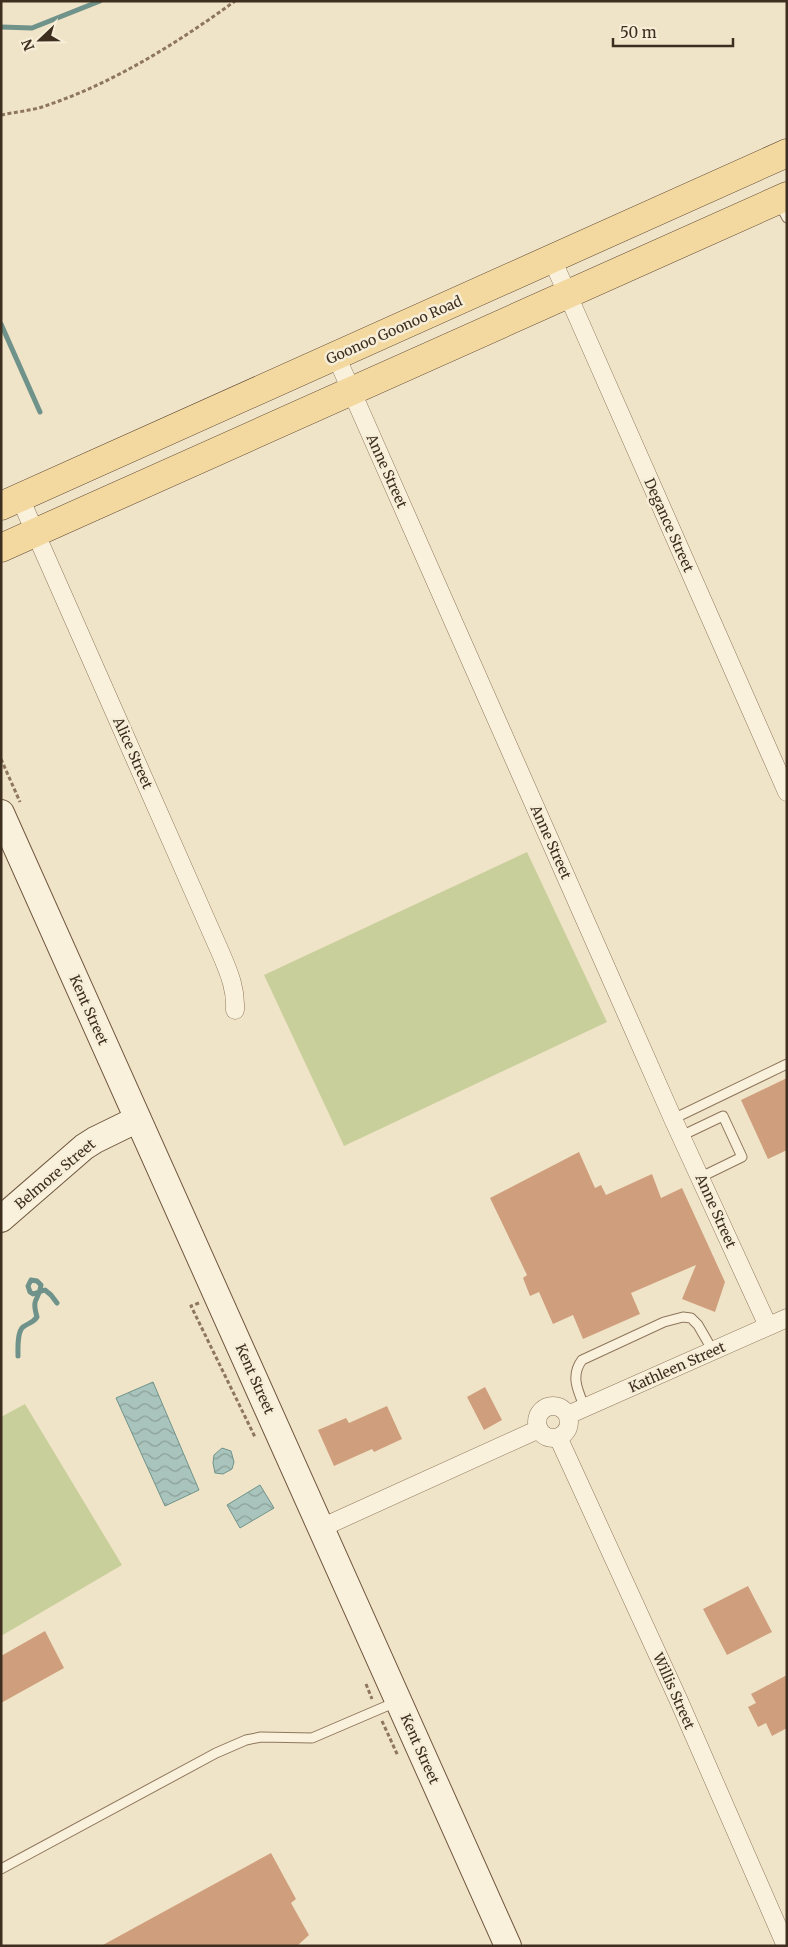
<svg xmlns="http://www.w3.org/2000/svg" width="788" height="1947" viewBox="0 0 788 1947" font-family="Merriweather,serif">
<style>
.pitch{fill:#c9cf9b}
.water{fill:url(#water-waves);stroke:#6f938a}
.lines{fill:none;stroke-linecap:round;stroke-linejoin:round}
.stream{stroke:#6f938a;stroke-width:5}
.building{fill:#cf9f7d}
.lane-casing{stroke:#8d765c;stroke-width:11}
.street-casing{stroke:#8d765c;stroke-width:19}
.secondary-casing{stroke:#6f573f;stroke-width:28}
.primary-casing{stroke:#5b4430;stroke-width:29}
.path{stroke:#8d765c;stroke-width:3;stroke-dasharray:4 2.5;stroke-linecap:butt}
.lane{stroke:#faf1dc;stroke-width:9}
.street{stroke:#faf1dc;stroke-width:18}
.secondary{stroke:#faf1dc;stroke-width:26}
.primary{stroke:#f3d9a0;stroke-width:28}
.labels{text-anchor:middle;stroke-width:5;stroke-linejoin:round;paint-order:stroke}
.street-label{font-size:14px;fill:#3d2e20;stroke:#f7eed8}
</style>
<defs>
<pattern id="water-waves" width="16" height="10" patternUnits="userSpaceOnUse" patternTransform="scale(1.25)"><rect width="16" height="10" fill="#a9c4bc"/><path d="M0 5q4-4 8 0t8 0" fill="none" stroke="#8ba098"/></pattern>
</defs>
<rect width="100%" height="100%" fill="#f0e4c8"/>
<path class="pitch" d="M527,852L607,1022L344,1146L264,975Z
M25,1404L122,1565L1,1636V1417Z"/>
<path class="water" d="M153,1382L199,1490L165,1506L116,1398Z
M222,1448L231,1451L234,1462L232,1469L223,1474L215,1473L213,1463L214,1455Z
M260,1485L274,1508L240,1528L227,1505Z"/>
<g class="lines">
<path class="stream" d="M1,27L32,28L100,1
M1,324L40,412
M18,1356C18,1349 17,1332 23,1327C28,1323 33,1323 37,1317C31,1296 39,1302 41,1285L37,1281L31,1280L28,1286L30,1292L33,1294L45,1290L51,1295L57,1303"/>
</g>
<path class="building" d="M787,1078V1150L768,1159L741,1100Z
M579,1152L595,1188L601,1185L606,1195L652,1174L661,1198L682,1188L725,1282L715,1312L682,1299L696,1265L631,1293L640,1314L583,1339L573,1315L553,1324L539,1292L530,1296L523,1278L527,1275L490,1198Z
M485,1387L502,1420L484,1430L467,1397Z
M387,1406L402,1439L374,1452L372,1449L334,1466L318,1430L346,1418L349,1423Z
M748,1586L772,1632L727,1655L703,1609Z
M45,1631L64,1668L1,1703V1656Z
M787,1675V1728L772,1736L766,1723L758,1727L748,1707L756,1703L751,1694Z
M271,1853L296,1899L291,1903L309,1935L297,1946H101Z"/>
<g class="lines">
<defs>
<path id="lane" d="M779,203L787,218
M673,1119L787,1064
M681,1136L723,1116L742,1157L701,1177
M585,1408C578,1391 570,1376 582,1360L664,1322L683,1317L691,1318L698,1325L713,1351
M1,1869L216,1753L246,1740L261,1737L312,1738L396,1702"/>
<path id="street" d="M552,259L787,792
M336,356L673,1119L768,1326
M20,498L222,956C230,975 236,990 235,1010
M537 1422a16 16 0 1 1 32 0a16 16 0 1 1-32 0Z
M568,1415L787,1318
M558,1437L679,1701L786,1946
M321,1528L539,1429"/>
<path id="secondary" d="M1,813L508,1946
M1,1219L84,1147L95,1140L138,1119"/>
<path id="primary" d="M1,506L787,153
M1,548L787,196"/>
</defs>
<use href="#lane" class="lane-casing"/>
<use href="#street" class="street-casing"/>
<use href="#secondary" class="secondary-casing"/>
<use href="#primary" class="primary-casing"/>
<path class="path" d="M1,115C15,112 29,111 42,107C112,84 176,44 235,1
M1,759L20,802
M199,1303L191,1306L255,1437
M366,1684L372,1699
M382,1721L398,1756"/>
<use href="#lane" class="lane"/>
<use href="#street" class="street"/>
<use href="#secondary" class="secondary"/>
<use href="#primary" class="primary"/>
</g>
<g class="labels">
<g class="street-label">
<text transform="translate(394 330) rotate(-24)" y="5">Goonoo Goonoo Road</text>
<text transform="translate(387 471) rotate(66)" y="5">Anne Street</text>
<text transform="translate(669 525) rotate(66)" y="5">Degance Street</text>
<text transform="translate(133 753) rotate(66)" y="5">Alice Street</text>
<text transform="translate(551 842) rotate(66)" y="5">Anne Street</text>
<text transform="translate(89 1010) rotate(66)" y="5">Kent Street</text>
<text transform="translate(55 1174) rotate(-40)" y="5">Belmore Street</text>
<text transform="translate(716 1211) rotate(66)" y="5">Anne Street</text>
<text transform="translate(677 1367) rotate(-24)" y="5">Kathleen Street</text>
<text transform="translate(255 1379) rotate(66)" y="5">Kent Street</text>
<text transform="translate(674 1691) rotate(66)" y="5">Willis Street</text>
<text transform="translate(420 1749) rotate(66)" y="5">Kent Street</text>
</g>
</g>
<rect width="788" height="1947" fill="none" stroke="#3d2e20" stroke-width="5"/>
<g transform="translate(40 40) rotate(248)" stroke="#f7eed8" stroke-width="4" paint-order="stroke">
<path d="M0-4L9 19L0 12L-9 19Z" fill="#3d2e20"/>
<text y="-8" font-size="14" font-weight="bold" text-anchor="middle" fill="#3d2e20">N</text>
</g>
<path d="M613 38v8h120v-8" fill="none" stroke="#3d2e20" stroke-width="2.5"/>
<text x="620" y="38" font-size="15" fill="#3d2e20" stroke="#f7eed8" stroke-width="4" paint-order="stroke">50 m</text>
</svg>
